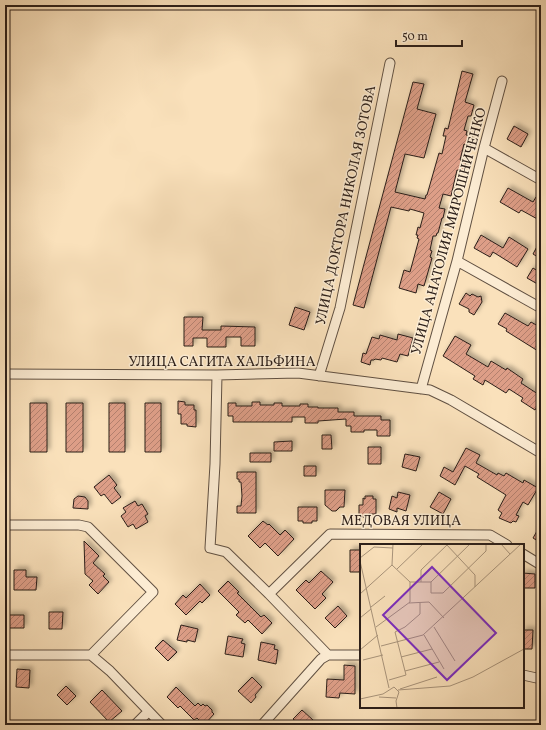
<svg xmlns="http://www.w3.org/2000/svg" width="546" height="730" viewBox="0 0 546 730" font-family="Vollkorn,serif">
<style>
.building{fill:url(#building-hatch);stroke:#2c1f19;filter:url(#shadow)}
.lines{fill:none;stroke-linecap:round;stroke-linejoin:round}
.street-casing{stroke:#605042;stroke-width:11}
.street{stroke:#fcecd3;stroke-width:9}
.labels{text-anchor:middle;stroke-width:3;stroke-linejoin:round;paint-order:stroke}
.street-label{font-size:14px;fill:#2c1f19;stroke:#fcecd3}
.inset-road{fill:none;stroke:#a8937a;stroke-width:1}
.view{fill:#7b2cbf;fill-opacity:0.15;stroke:#7b2cbf;stroke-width:2}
.inset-edge{fill:none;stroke:#2c1f19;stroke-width:2}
</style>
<defs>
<pattern id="building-hatch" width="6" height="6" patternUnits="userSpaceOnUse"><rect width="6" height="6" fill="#dd9e87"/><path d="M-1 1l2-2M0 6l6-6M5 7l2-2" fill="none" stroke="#b3806e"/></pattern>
<filter id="shadow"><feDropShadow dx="3" dy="-3" stdDeviation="2" flood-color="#0004"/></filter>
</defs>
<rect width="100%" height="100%" fill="#fae1bb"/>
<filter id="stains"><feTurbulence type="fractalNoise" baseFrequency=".005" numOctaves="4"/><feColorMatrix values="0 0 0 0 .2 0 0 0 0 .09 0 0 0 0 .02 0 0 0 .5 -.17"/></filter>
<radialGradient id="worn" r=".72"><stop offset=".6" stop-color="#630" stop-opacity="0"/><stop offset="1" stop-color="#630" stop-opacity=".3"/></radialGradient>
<path class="building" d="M462,71L473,74L465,102L474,105L471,116H468L464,130L467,131L466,135L472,136L470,146L464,144L460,160L466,162L463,171L457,170L451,196L443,194L439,208L445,209L443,218H442L438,233H437L436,236H433L430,250L432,251L430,257L432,258L424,286L418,284L416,293L399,288L404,270L410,272L419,239L417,238L418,235H416L418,227L420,228L424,213L410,209L409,211L391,207L364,308L353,305L413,82L424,84L417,109L436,114L424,158L405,154L395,192L425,199L426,195H427L439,153L442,154L446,136H443L445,128L448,129Z
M514,126L528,134L521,147L507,139Z
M508,188L533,202L536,197L541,200V221L521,210L519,213L500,202Z
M481,235L503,248L509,237L528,249L517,267L493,252L490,257L474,248Z
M541,239V259L533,254Z
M533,268L541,273V286L527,278Z
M466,293L470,296L472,294L478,297L481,296L482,302L474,315L469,312V309L459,304Z
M295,307L310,312L304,330L289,325Z
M505,313L528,326L531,322L538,326V328L541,330V346L538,351L506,331L507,329L498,324Z
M184,317H203L202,330H221V326L255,327V346H241V337H226V347H207V338H193V346H184Z
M398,334L413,338L408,356L400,354L397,362L382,358L381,360L375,359L374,360H371L370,365L361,362L363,353L366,354L372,337L379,339L380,335L397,340Z
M455,336L471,345L466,354L488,367L491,361L506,370L507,368L523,379L521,383L541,396V399L535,410L521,401L523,398L509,389L506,393L485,380L483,385L473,379L475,376L443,356Z
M178,401L185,402V405H194V410H196V427L187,426V424H181V414H178Z
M252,402H260V405H274V403H282V406H300V404H308V407H318V408H338V412H354V416H381V420H390V436H377V430H364V432H351V426H346V419L318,421V423H305V417H292V422H233V416H228V403H236V406H252Z
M30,403H47V452H30Z
M66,403H83V452H66Z
M109,403H125V452H109Z
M145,403H161V452H145Z
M322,435H331L332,449H322Z
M292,441V451H274V442Z
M368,447H381V464H368Z
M466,448L480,455L476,463L497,475L498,473L504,476L506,473L523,483L524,480L538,488L528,505L523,502L516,515L519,516L516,522L513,521L511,523L499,518L502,513L498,510L506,495L477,477L479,474L465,466L455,485L440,476L444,467L453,472Z
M250,453H271V462H250Z
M405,454L420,457L416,471L402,467Z
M304,466H316V476H304Z
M237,472H256V513H237V506H241L242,496L241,482H239V479H237Z
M109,475L117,485L114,488L121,497L112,504L104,494L101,496L94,487Z
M325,490H345L344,507H340L336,511H332L325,505Z
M398,492L410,495L406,511L397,508V512L389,509L392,496L397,498Z
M439,492L451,499L443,514L430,507Z
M78,496L85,497L88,501V509L73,508L74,499Z
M365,496H373V499H376V514H369V517H359V505H363V498L365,499Z
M135,501L138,506L142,504L148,514L145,516L148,522L136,529L133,524L128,527L121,516L126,512L123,508Z
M298,507H317V521H312V523H303V521H298Z
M263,521L268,525L269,524L280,535L285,530L294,539L278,556L265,543L260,548L248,536Z
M541,524V543L533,538Z
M84,541L99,556L93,563L105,574L103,576L109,582L98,594L89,585L93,581L85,574Z
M350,550H361V572H350Z
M14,570H26V577H37L36,590H14Z
M321,571L333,582L322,594L326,598L315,609L296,590L306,580L309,583Z
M523,573L535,574V588H523Z
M228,581L239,592L237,593L261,617L264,615L272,623L262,634L248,620L245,623L236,615L239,612L218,591Z
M200,584L210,595L202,603L200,601L186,615L175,604L183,595L186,598Z
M338,606L347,616L335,628L325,618Z
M49,612H63L62,629H49Z
M7,615H24V628H7Z
M181,625L198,629L195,642L187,640V642L177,640Z
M523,630H533L532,649H523Z
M228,636L243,639L241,643L245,644L243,657L225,654Z
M163,640L177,652L168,661L155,648Z
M261,642L275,645L274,649L278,650L276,664L258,660Z
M344,665L355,666V694L340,693L339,698L326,697L327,679L344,680Z
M17,669L30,670L29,688L16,687Z
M252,677L262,687L255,695L256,697L251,703L238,691Z
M66,686L76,696L67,705L57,695Z
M176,687L195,706L198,703L201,706L203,704L205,706L207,705L212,710V712L214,714L204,725L197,718L194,720L180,706L178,708L167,697Z
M102,690L122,711L109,722L90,702Z
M302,710L313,720L308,725H300L293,719Z"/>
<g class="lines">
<defs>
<path id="street" d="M484,148L541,180
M457,261L541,308
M5,374L217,375L298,373L430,390L451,400L541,453
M217,375L215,464L210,548L226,552L269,594L328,655
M319,376L340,308L390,63
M421,389L457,261L484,148L502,81
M5,525H79L88,527L153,592L91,655
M523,554L541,565
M269,594L330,534L490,535L507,545
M5,655H91L110,671L162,725
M523,675L541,679
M135,725L148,712
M262,725L321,659L328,655H361"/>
</defs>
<use href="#street" class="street-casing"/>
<use href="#street" class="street"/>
</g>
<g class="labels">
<g class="street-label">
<text transform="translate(345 205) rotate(-78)" y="5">УЛИЦА ДОКТОРА НИКОЛАЯ ЗОТОВА</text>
<text transform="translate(448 231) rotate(-75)" y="5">УЛИЦА АНАТОЛИЯ МИРОШНИЧЕНКО</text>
<text x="222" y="366">УЛИЦА САГИТА ХАЛЬФИНА</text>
<text x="401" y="525">МЕДОВАЯ УЛИЦА</text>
</g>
</g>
<g transform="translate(360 544)">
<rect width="164" height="164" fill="#fae1bb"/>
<path class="inset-road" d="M86,0L115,31V43M141,0L150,10M0,14L14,3L33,4M0,17L29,144M37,25L63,0M50,38H71L110,0M61,38V26L88,0M71,38V49H83L126,7V0M0,50L32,21L33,0M49,59L69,58L84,74M11,63L25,52M0,74L11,65M16,83L50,58V38L32,21M74,83L95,117M64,91L84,125M21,102L63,91L161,0M0,106L18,91M41,113L72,105M3,116L23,111M45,127L79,118M29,136L46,131L35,88L45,83L60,70V59M40,145L77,133M38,146L90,142L113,133L164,105M19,153L36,154M0,155L23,150L34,143L39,148L36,157L37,164"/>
<path class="view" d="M72,23L136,89L87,136L23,71Z"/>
<rect width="164" height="164" class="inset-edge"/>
</g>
<rect width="546" height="730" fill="none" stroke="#fae1bb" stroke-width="20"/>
<rect x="6" y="6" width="534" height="718" fill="none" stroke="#2c1f19" stroke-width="2"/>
<rect x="10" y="10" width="526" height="710" fill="none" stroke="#2c1f19"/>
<path d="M396 40v6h66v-6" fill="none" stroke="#2c1f19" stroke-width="2"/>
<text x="402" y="40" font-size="12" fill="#2c1f19" stroke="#fcecd3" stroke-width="3" paint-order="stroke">50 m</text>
<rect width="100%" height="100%" filter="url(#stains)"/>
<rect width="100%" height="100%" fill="url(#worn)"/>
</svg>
